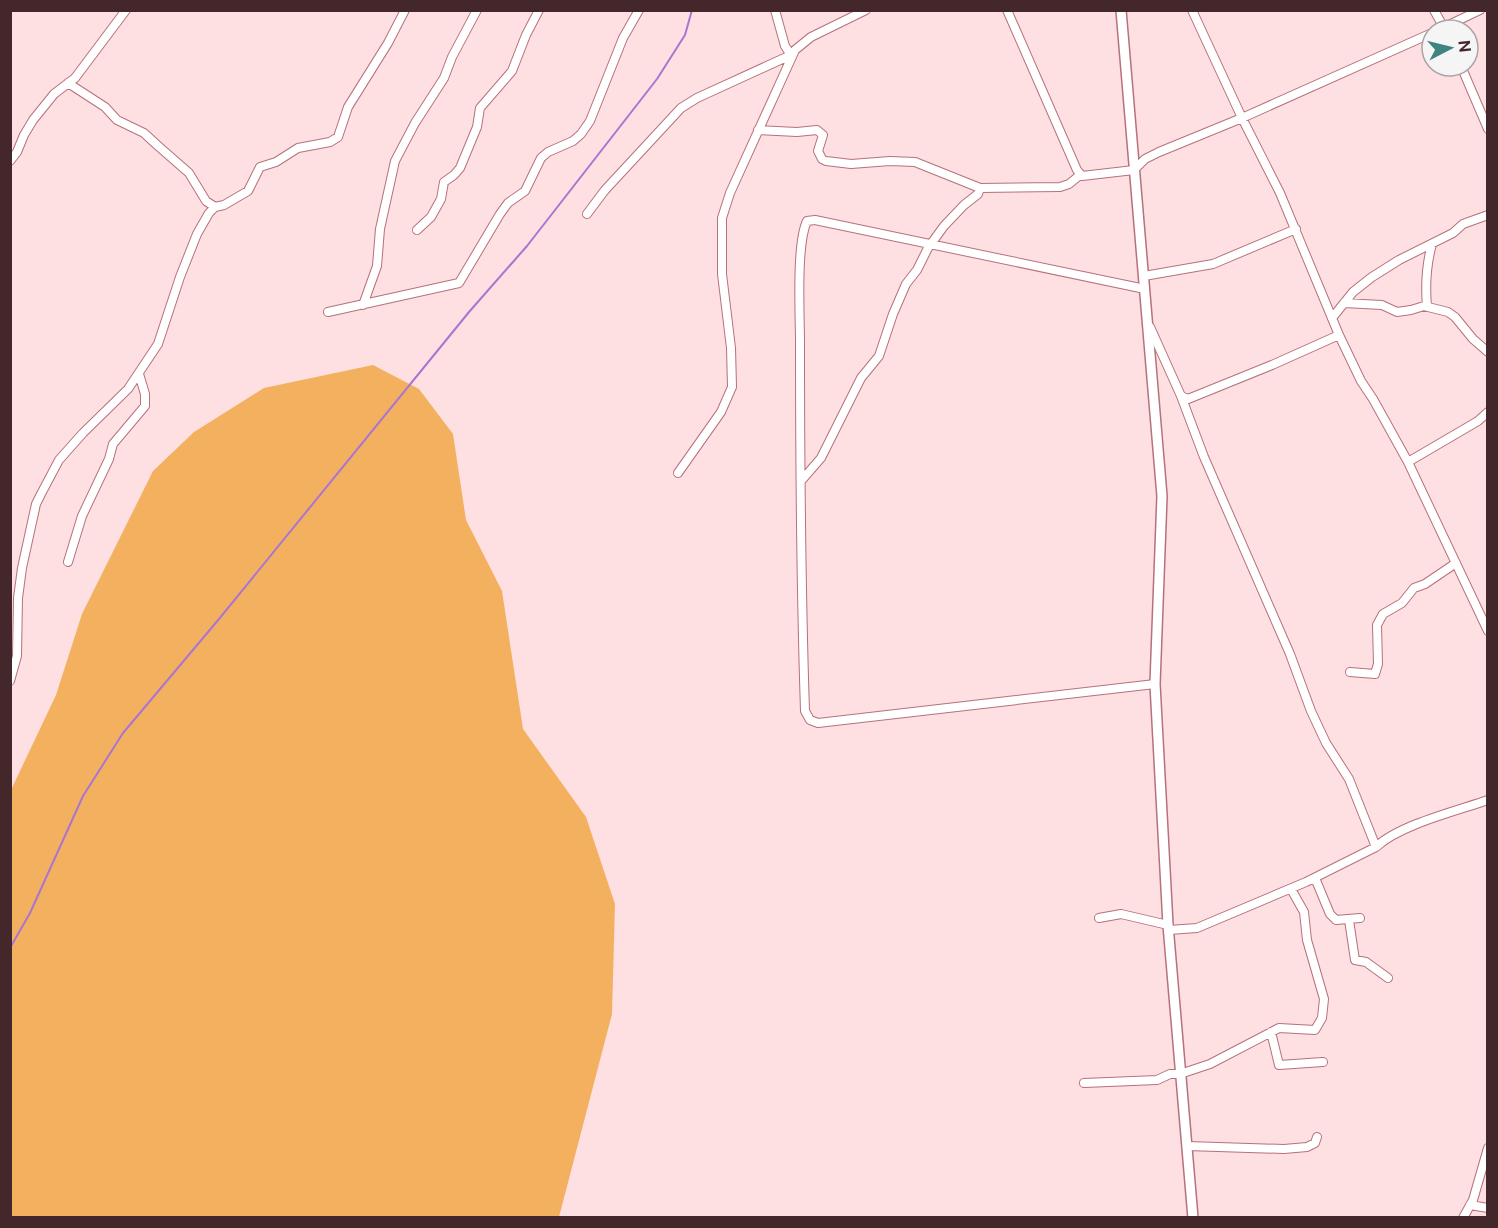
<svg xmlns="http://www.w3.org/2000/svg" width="1498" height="1228" viewBox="0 0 1498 1228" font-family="'Public Sans',sans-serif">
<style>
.green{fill:#f3b15f}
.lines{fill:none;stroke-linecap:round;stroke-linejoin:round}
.stream{stroke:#aa75d0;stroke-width:2}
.minor-casing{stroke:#b6717b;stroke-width:10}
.tertiary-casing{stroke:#b6717b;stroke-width:12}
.minor{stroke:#fff;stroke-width:8}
.tertiary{stroke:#fff;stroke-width:9}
</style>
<rect width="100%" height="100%" fill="#fedfe2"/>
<path class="green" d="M373,365L419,389L453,434L466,520L502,591L523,729L586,817L615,904L612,1014L559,1217H11V790L56,695L82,614L153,471L194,432L264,388Z"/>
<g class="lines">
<path class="stream" d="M10,948L30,913L83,796L123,733L219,619L469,312L527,246L657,79L685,35L692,10"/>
<defs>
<path id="minor" d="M1007,10L1077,170L1082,176L1134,170L1145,159L1159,152L1242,118L1432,33
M1192,10L1242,118L1280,193L1339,335L1361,381L1373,399L1408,462L1488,631
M1434,10L1445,30
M1438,30L1480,10
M1461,66L1488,129
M68,83L105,107L117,120L144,133L157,145L189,173L206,201L215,207
M758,130L797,132L817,130L823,135L818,151L822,159L826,161L851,164L890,161L915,162L980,188L1060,187L1069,184L1080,175
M10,161L17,152L24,135L33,120L54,94L75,78L126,10
M587,214L605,190L681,108L697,98L791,55L785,46L775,10
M417,230L431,217L441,199L444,182L454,175L460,168L477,127L480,108L512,71L526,35L539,10
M1144,276L1213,264L1296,229
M1145,289L815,220L807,221C796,244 800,315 800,343C800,466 801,589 805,711L810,720L818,723L1155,684
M1344,303L1382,305L1397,312L1411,310L1424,306L1448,312L1455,317L1473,339L1488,352
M363,305L377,266L380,229L395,161L415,123L444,78L452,57L477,10
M1427,306C1425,284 1426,266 1432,244
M328,312L459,283L500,214L508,203L525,191L541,158L548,152L573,141L581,134L590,121L623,38L639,10
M1332,318L1353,292L1372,277L1399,260L1453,233L1463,224L1488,215
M1150,327L1181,396L1188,399L1272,365L1339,335
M1181,396L1204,457L1290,654L1311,711L1326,743L1349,779L1376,847
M1408,462L1478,421L1488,412
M678,473L721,412L732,387L731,348L722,274V218L730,193L795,50L811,37L866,10
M801,481L821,458L861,378L879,356L893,314L906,284L917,270L928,248L944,226L964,205L978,194L980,188
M68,562L82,516L109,459L113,444L145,406V394L139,374
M1350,672L1375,674L1378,664L1377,625L1383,614L1402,603L1414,588L1425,584L1456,563
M10,681L17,656L18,598L22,568L36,504L41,494L59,460L83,433L128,389L158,344L180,277L197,234L209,213L215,207L224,205L248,191L260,167L276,162L298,148L330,142L338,137L348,107L388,43L405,10
M1315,878L1330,914L1336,920L1360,918
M1099,918L1121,914L1168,925
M1349,920L1355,960L1366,962L1388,978
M1169,930L1197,928L1306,882L1376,847C1399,825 1456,811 1488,800
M1271,1032L1279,1065L1323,1062
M1084,1083L1157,1080L1170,1074H1180L1210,1064L1279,1028L1315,1030L1322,1018L1324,999L1307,940L1304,912L1291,889
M1187,1146L1284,1149L1307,1147L1315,1143L1317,1137
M1470,1205L1488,1208
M1463,1218L1473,1200L1488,1148"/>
<path id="tertiary" d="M1121,10L1162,496L1155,684L1168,925L1193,1218"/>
</defs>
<use href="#minor" class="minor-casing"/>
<use href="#tertiary" class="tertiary-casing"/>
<use href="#minor" class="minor"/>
<use href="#tertiary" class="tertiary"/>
</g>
<rect width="1498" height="1228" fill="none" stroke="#44272b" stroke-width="24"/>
<g transform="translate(1450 48) rotate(83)"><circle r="28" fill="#f5f5f5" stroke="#aea3a4" stroke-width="1.5"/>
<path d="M0-4.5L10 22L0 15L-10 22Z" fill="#3e8581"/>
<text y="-9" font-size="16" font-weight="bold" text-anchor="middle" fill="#44272b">N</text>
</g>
</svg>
